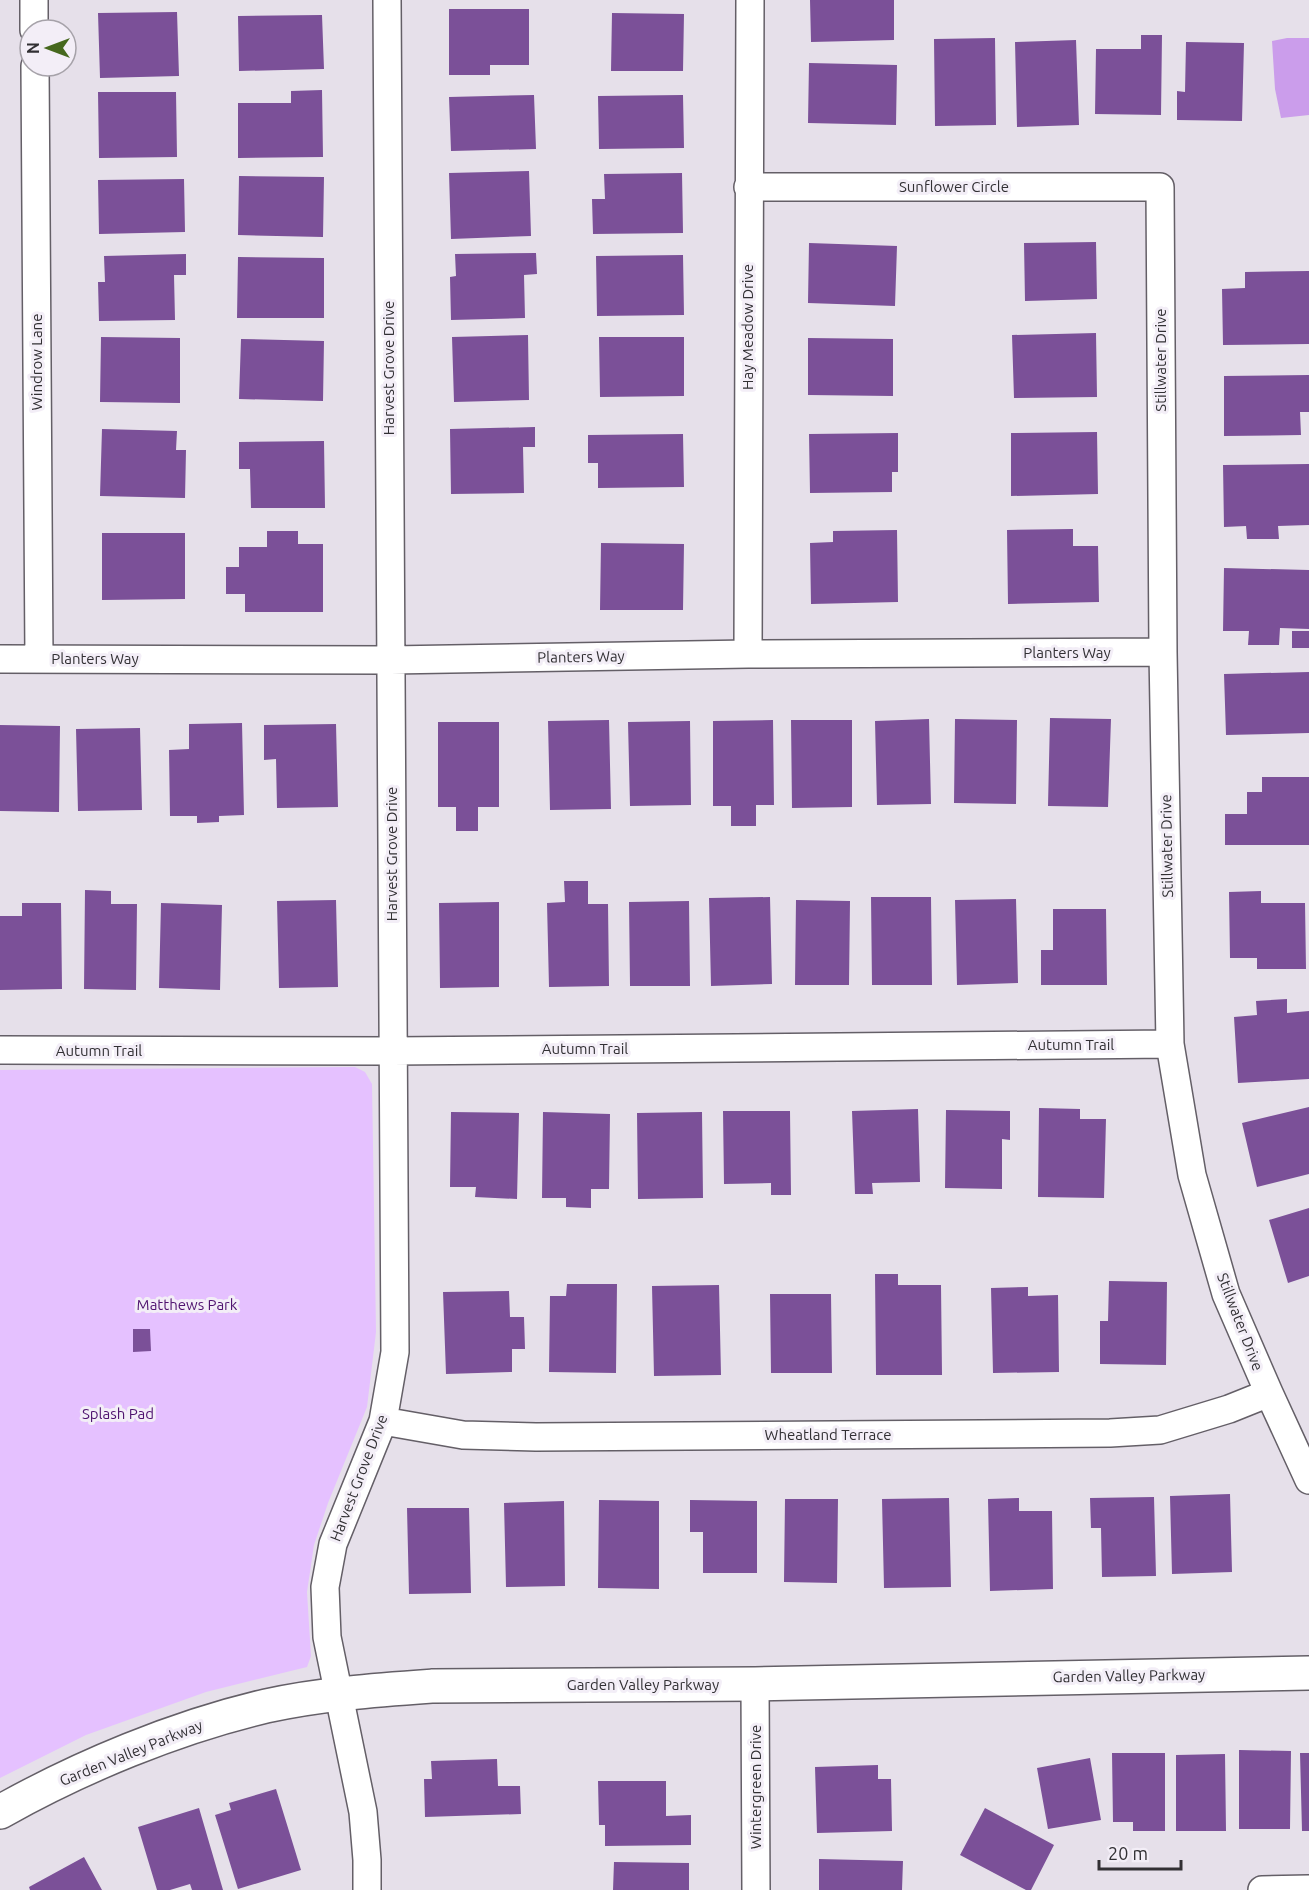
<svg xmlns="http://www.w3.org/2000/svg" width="1309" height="1890" viewBox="0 0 1309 1890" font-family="Ubuntu,sans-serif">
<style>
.green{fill:#e5c1ff}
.water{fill:#cb9deb}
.building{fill:#7b5098}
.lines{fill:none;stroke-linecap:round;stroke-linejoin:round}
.minor-casing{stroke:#645f67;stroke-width:30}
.tertiary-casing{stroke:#645f67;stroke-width:36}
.minor{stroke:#fff;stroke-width:27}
.tertiary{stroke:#fff;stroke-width:33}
.labels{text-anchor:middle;stroke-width:6;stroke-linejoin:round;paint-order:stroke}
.street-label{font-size:15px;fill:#323034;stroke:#f3eef7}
.park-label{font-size:15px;fill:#4f136f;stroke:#f3eef7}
</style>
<rect width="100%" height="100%" fill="#e6e0ea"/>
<path class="green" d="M355,1067L365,1072L372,1084L376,1332L367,1407L328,1503L314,1545L307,1592L311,1656L307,1667L206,1692L86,1735L0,1778V1070Z"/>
<path class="water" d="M1287,38H1309V115L1281,118L1275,89L1272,41Z"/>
<path class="building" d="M810,0H894V40L811,42Z
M449,9H529V65H490V75H449Z
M177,12L179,76L100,78L98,13Z
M612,13L684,14L683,71H611Z
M322,15L324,69L239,71L238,16Z
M1141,35H1162L1161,115L1095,114L1096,49H1141Z
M995,38L996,125L935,126L934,39Z
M1076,40L1079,125L1017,127L1015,42Z
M1186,42L1244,43L1242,121L1177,120V91L1185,92Z
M809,63L897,65L896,125L808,123Z
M322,90L323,157L238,158V103H291V91Z
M98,92H176L177,157L99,158Z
M534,95L536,149L451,151L449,97Z
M683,95L684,148L599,149L598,96Z
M529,171L531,236L451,239L449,173Z
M682,173L683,233L593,234L592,199H605L604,174Z
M239,176L324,177L323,237L238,235Z
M184,179L185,232L99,234L98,180Z
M1096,242L1097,299L1025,301L1024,243Z
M809,243L897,246L895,306L808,303Z
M536,253L537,274L524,275L525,318L451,320L450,277L456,276L455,254Z
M186,254V275H174L175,320L99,321L98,282H105L104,256Z
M683,255L684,315L597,316L596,256Z
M238,257L324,258V318H237Z
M1309,271V344L1223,345L1222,289L1245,288V272Z
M1096,333L1097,397L1014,398L1012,335Z
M528,335L529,400L454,402L452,337Z
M101,337L180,338V403L100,402Z
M599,337H684V396L600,397Z
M808,338L893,339V396L808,395Z
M241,339L324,341L323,401L239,399Z
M1309,375V412H1300L1301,435L1224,436V376Z
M535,427V447H523L524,493L451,494L450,429Z
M102,429L177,431L176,450H186L185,498L100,496Z
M1097,432L1098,494L1011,496V433Z
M898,433V472H892V492L810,493L809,434Z
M683,434L684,487L598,488V463H588V435Z
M324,441L325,508H251L250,469H239V442Z
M1309,464V525L1278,526L1279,539H1247L1246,526L1224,527L1223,465Z
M1073,529V546H1098L1099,602L1008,604L1007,530Z
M897,530L898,602L811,604L810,543L833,542V531Z
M267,531H298V544H323V612H245V594H226V567H239V547H267Z
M102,533H185V599L102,600Z
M601,543L684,544L683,610H600Z
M1224,568L1309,570V629L1280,628L1279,645H1248L1249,631H1223Z
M1292,631H1309V648H1292Z
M1309,672V733L1226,735L1224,674Z
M1050,718L1111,719L1108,807L1048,806Z
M929,719L931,804L877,805L875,721Z
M955,719L1017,720L1016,804L954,803Z
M609,720L611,809L550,810L548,721Z
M773,720L774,805H756V826H731V806H713V721Z
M791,720H852V807L792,808Z
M690,721L691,805L630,806L628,722Z
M438,722H499V807H478V831H456V807H438Z
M242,723L244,815L219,816V822L197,823V816H170L169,750L189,749V724Z
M336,724L338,807L277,808L276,759L264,760V725Z
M0,725L60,726L59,812L0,811Z
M140,728L142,810L78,811L76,729Z
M1262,777H1309V845H1225V814H1247V792H1262Z
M564,881H588V904H608L609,986L549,987L547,903L565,902Z
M85,890L111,891V904H137L136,990L84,989Z
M1261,891V903H1305L1306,969H1257V958H1230L1229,892Z
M770,897L772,984L711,986L709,898Z
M871,897H931L932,985H872Z
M1016,899L1018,983L957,985L955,900Z
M336,900L338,987L279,988L277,901Z
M796,900L850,901L849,985H795Z
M689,901L690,986H630L629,902Z
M499,902V987L440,988L439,903Z
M22,903H61L62,989L0,990V916H22Z
M161,903L222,905L220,990L159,988Z
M1053,909H1106L1107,985H1041V950H1053Z
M1287,999V1013L1309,1011V1079L1238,1083L1234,1017L1257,1015L1256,1001Z
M1309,1107V1174L1257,1187L1242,1123Z
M1039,1108L1080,1109V1119H1106L1104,1198L1038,1197Z
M918,1109L920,1182L872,1183L873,1194H855L852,1111Z
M946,1110L1010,1111V1140L1002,1139V1189L945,1188Z
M723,1111H790L791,1195H771V1183L724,1184Z
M451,1112L519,1113L517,1199L475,1197L476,1187H450Z
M543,1112L610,1114L609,1189H591V1208L566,1207V1198H542Z
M702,1112L703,1198L638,1199L637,1113Z
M1309,1208V1276L1288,1283L1269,1220Z
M875,1274H898V1285H941L942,1375H876Z
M1109,1281L1167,1282L1166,1365L1100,1364V1321H1108Z
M567,1284H617L616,1373L549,1372L550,1296H566Z
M719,1285L721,1375L654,1376L652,1286Z
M1028,1287V1296L1058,1295L1059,1372L993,1373L991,1288Z
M509,1291L510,1317H524L525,1349H512V1372L446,1374L443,1292Z
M770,1294H831L832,1373H771Z
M133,1329H150L151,1351L133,1352Z
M1230,1494L1232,1572L1172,1574L1170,1496Z
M1154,1497L1156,1576L1102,1577L1101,1528H1091L1090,1498Z
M949,1498L951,1587L884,1588L882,1499Z
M1019,1498V1511H1052L1053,1589L990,1591L988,1499Z
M785,1499H838L837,1583L784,1582Z
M599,1500L659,1501V1589L598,1588Z
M690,1500L757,1501V1573H703V1532H690Z
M564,1501L565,1586L506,1587L504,1503Z
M407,1508H469L471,1593L409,1594Z
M1239,1750L1291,1751L1290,1829H1239Z
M1112,1753H1165V1831H1133V1822H1113Z
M1300,1753H1309V1831H1302Z
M1225,1754L1226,1831H1176V1755Z
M1090,1758L1101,1820L1048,1829L1037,1768Z
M497,1759L498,1786H520L521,1814L425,1817L424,1779H432L431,1761Z
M878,1765V1779H891L892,1831L817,1833L815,1767Z
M598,1781H666V1816L691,1815V1845L605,1846V1825H599Z
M276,1789L301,1870L238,1889L215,1815L231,1810L229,1803Z
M199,1808L223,1890H192L190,1884L170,1890H157L138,1827Z
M985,1808L1054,1845L1031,1890H1026L960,1855Z
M84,1857L102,1890H30L29,1887Z
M819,1859L903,1861L902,1890H819Z
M614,1862L689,1863V1890H613Z"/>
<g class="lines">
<defs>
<path id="minor" d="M34,0V30
M35,66L39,659
M748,187H1160L1163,652L1170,1044L1192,1175L1226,1294L1269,1393L1309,1480
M748,654L750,0
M0,659L391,660L748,654L1163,652
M0,1050L393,1051L1170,1044
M383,1421L463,1435L536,1437L1110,1433L1160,1430L1229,1409L1269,1393
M755,1684L756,1890
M367,1890V1860L363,1812L327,1637L325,1587L333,1544L383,1421L395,1352L387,0
M1262,1890L1309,1889"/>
<path id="tertiary" d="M0,1812C80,1767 176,1727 266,1706C320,1694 377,1690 433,1686L755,1684L1309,1673"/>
</defs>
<use href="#minor" class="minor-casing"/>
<use href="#tertiary" class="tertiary-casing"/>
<use href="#minor" class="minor"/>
<use href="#tertiary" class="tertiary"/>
</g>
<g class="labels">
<g class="street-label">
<text x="954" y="192">Sunflower Circle</text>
<text transform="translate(748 327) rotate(-90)" y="5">Hay Meadow Drive</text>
<text transform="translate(1161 360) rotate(-90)" y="5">Stillwater Drive</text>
<text transform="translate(37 362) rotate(-90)" y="5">Windrow Lane</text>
<text transform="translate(389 368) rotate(-90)" y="5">Harvest Grove Drive</text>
<text x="1067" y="658">Planters Way</text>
<text transform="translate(581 657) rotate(-1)" y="5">Planters Way</text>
<text x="95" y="664">Planters Way</text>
<text transform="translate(1167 846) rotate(-91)" y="5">Stillwater Drive</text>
<text transform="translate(392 854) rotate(-90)" y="5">Harvest Grove Drive</text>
<text x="1071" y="1050">Autumn Trail</text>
<text x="585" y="1054">Autumn Trail</text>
<text x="99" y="1056">Autumn Trail</text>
<text transform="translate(1240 1322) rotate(69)" y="5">Stillwater Drive</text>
<text x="828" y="1440">Wheatland Terrace</text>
<text transform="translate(359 1478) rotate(-69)" y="5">Harvest Grove Drive</text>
<text transform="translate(1129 1676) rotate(-1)" y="5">Garden Valley Parkway</text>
<text x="643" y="1690">Garden Valley Parkway</text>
<text transform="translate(131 1753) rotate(-22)" y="5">Garden Valley Parkway</text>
<text transform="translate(756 1787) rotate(-90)" y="5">Wintergreen Drive</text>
</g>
<g class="park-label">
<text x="187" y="1310">Matthews Park</text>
<text x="118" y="1419">Splash Pad</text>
</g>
</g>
<g transform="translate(48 48) rotate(270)"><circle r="28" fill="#f3eef7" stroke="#a6a2a9" stroke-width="1.5"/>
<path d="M0-4.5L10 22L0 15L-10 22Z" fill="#46681e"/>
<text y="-9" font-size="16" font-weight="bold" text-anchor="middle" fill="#323034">N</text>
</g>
<path d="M1099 1860v9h82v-9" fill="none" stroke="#323034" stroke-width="3"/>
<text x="1108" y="1860" font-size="18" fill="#323034" stroke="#f3eef7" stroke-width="4.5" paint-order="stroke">20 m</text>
</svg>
